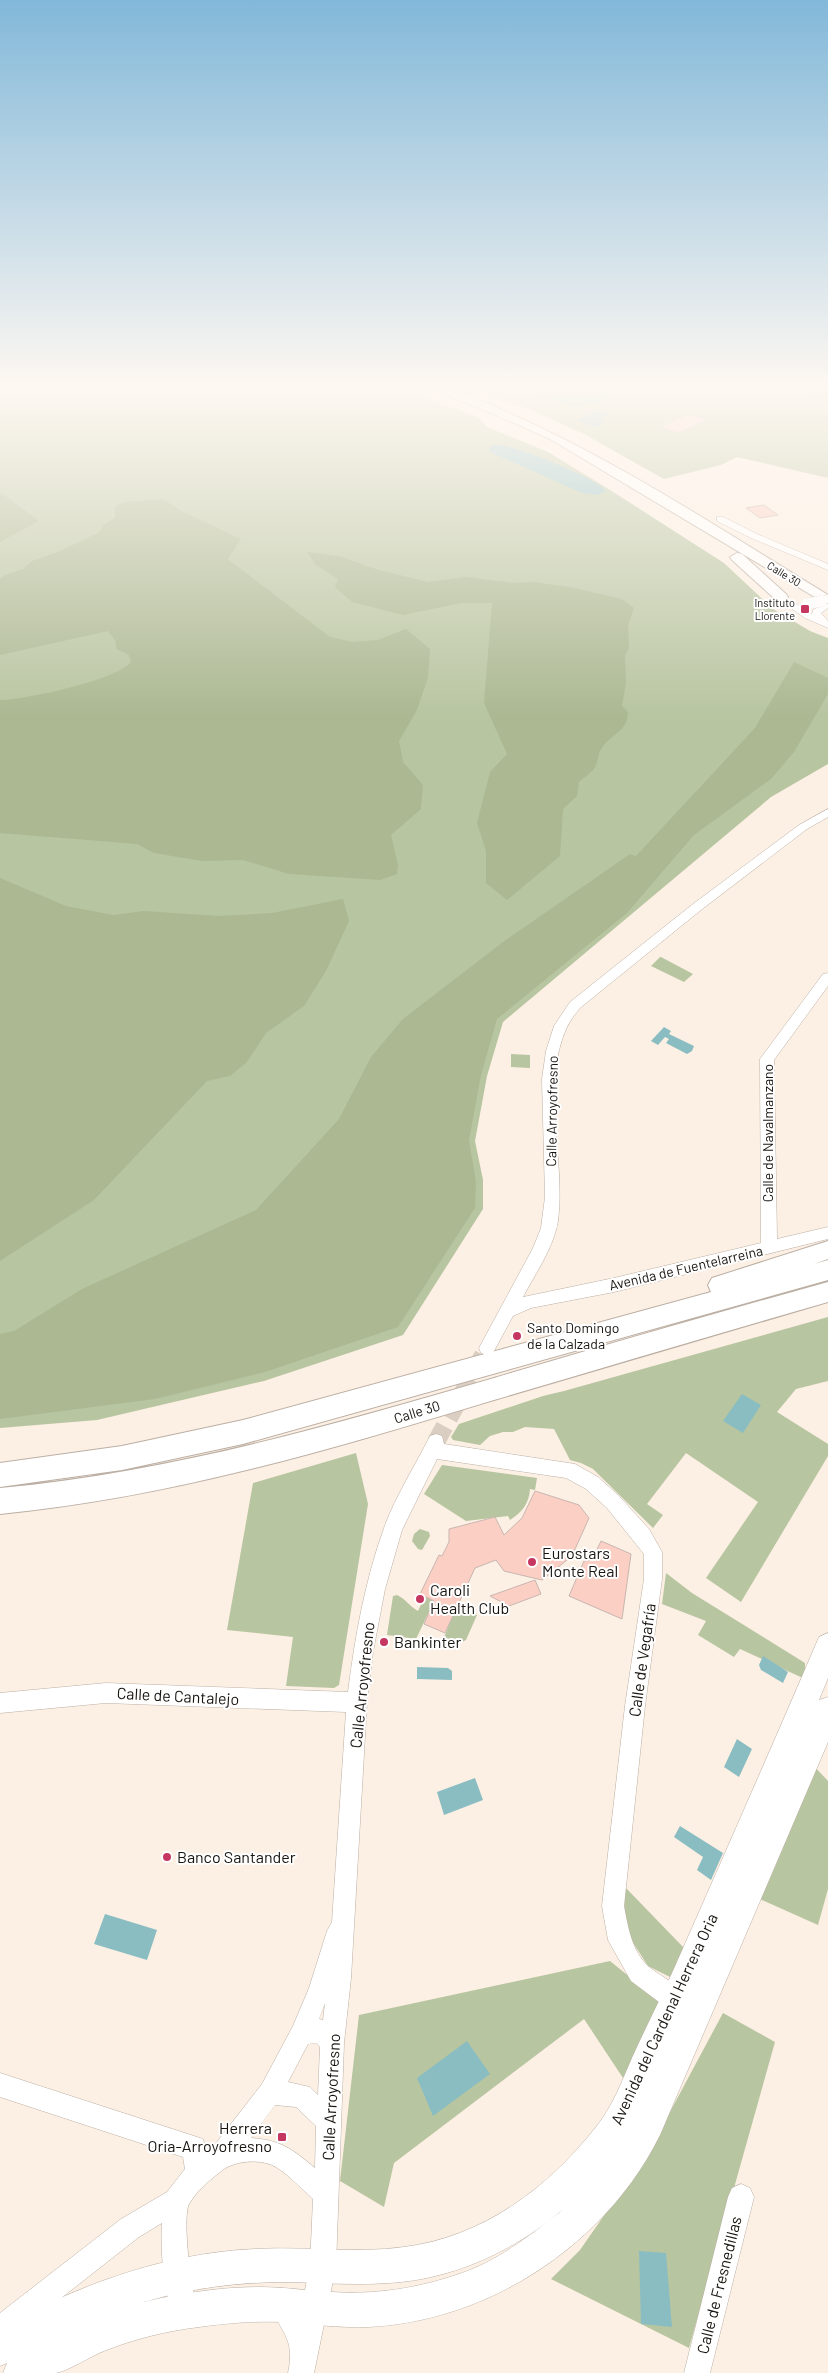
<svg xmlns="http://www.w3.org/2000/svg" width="828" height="2373" viewBox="0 0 828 2373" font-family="Barlow,sans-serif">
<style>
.green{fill:#b8c5a1}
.forest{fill:#abb892}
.water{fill:#8abdc2}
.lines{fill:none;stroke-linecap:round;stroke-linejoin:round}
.stream{stroke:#8abdc2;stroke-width:2}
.building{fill:#fccfc4;stroke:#c8b6b1}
.minor-tunnel{stroke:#dacec3;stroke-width:18;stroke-dasharray:18 9;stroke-linecap:butt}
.minor-casing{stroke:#bcafa4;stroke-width:1}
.major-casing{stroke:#bcafa4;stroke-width:1}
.highway-casing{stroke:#bcafa4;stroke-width:2}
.minor{fill:#fff;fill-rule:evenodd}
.major{fill:#fff;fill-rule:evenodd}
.highway{fill:#fff;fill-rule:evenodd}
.minor-bridge-far1-casing{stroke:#bcafa4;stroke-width:9;stroke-linecap:butt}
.minor-bridge-casing{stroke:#bcafa4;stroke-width:11;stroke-linecap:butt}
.minor-bridge-far1{stroke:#fff;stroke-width:8}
.minor-bridge{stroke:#fff;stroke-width:11}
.poi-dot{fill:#c53760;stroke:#fff;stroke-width:2}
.labels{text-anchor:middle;stroke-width:4;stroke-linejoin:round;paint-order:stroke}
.far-street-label{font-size:11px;fill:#181410;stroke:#fff}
.far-poi-label{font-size:11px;fill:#181410;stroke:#fff;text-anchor:end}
.street-label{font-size:14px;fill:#181410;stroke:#fff}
.poi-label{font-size:14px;fill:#181410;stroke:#fff;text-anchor:start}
.near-poi-label{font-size:16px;fill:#181410;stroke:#fff;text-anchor:start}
.near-street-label{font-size:16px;fill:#181410;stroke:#fff}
</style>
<rect width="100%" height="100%" fill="#fcefe3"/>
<path class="green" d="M0,384H386L478,417L487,427L548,452L607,488L724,563L773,609L810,631L828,638V764L771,797L503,1022L487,1076L475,1141L483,1180V1209L403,1335L264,1381L97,1420L0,1428Z
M455,384H747L828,400V478L737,457L721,465L664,479L584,434L531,410Z
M660,957H661L693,974L684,982L651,966Z
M511,1054L530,1055V1068L511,1067Z
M828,1317V1381L796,1389L777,1412L828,1444V1456L741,1602L706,1578L758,1502L686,1453L647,1504L663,1515L653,1528L593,1469L581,1463L570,1460L554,1429L525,1427L513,1432H503L490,1436L480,1445L453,1440L451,1437L459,1424L543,1396L564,1391Z
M356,1453L368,1504L339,1685L334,1688L286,1686L293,1637L227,1630L253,1483Z
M442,1465L537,1478L535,1490L530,1489C529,1504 522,1512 510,1520L508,1516L466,1521L424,1494Z
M420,1529L429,1532L430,1536L422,1550L418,1549L412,1541L414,1534Z
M666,1573L692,1593L805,1663V1679L740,1649L734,1657L698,1635L706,1621L662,1604Z
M397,1595C406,1599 409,1606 418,1611L425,1596L434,1601L416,1639L387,1635L393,1596Z
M458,1607L477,1615L466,1640L451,1648L441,1645L455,1610Z
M812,1764L828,1781V1889L818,1925L755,1897Z
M625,1887L684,1948L670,1977L648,1966L630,1938L624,1914Z
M610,1961L664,2005L623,2078L584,2019L394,2163L384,2207L340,2181L359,2015Z
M723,2013L775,2042L689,2348L551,2279L580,2250L649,2151Z"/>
<path class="forest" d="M747,384H828V400Z
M0,492L39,521L0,542Z
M163,499L183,512L241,539L228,559L330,637L353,642L378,640L406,629L430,649L428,677L417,710L399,741L403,762L423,785L421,809L391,835L398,865L397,874L380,880L289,874L243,860L202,861L154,853L137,844L0,833V700C24,700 117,680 131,662L129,655L116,649V642L108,631L0,655V579L5,575L23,569L32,561L60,551L100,532L103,525L115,518V507L123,502Z
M307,552L339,556L379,570L428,582L466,577L513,583L535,582L574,588L622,599L634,608L628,626L629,648L625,655L626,682L622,706L628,712C628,730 614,733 604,745C597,752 599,762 594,769C590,774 583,778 579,782L577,796L563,809L560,856L507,900L486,883V851L477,823L490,772L507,754L484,703L492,603H461L403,615L352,602L335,587L338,579L316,565Z
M794,662L828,678V694L794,752L771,779L694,835L627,913L497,1019L481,1075L469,1140L476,1182L475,1208L398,1327L265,1372L155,1399L0,1419V1334L14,1331L82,1289L256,1210L339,1119L371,1057L403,1019L503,942L630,854L636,856L755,728Z
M0,878L66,906L113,915L144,911L219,916L272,913L343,899L349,921L326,971L304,1006L266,1033L247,1062L230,1076L207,1081L94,1200L0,1261Z"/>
<path class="water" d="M514,384H571L613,396L598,404L591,402L579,408L535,395L540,392Z
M598,410L610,413L598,420L605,423L597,427L576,421Z
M494,445C509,442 596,478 606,491L597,495L582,493L490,452L489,448Z
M664,1027L671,1031L669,1034L694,1046L692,1051L687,1054L666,1043L669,1039L665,1037L658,1045L651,1041Z
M742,1394L761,1405L743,1433L723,1421Z
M763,1656L788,1672L783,1683L761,1670L759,1665Z
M417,1667L448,1668L452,1671V1680L417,1679Z
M737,1739L752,1749L739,1777L724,1767Z
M475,1778L483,1800L444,1815L437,1792Z
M680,1826L723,1853L711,1880L697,1870L703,1857L674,1837Z
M105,1914L157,1930L147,1960L94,1944Z
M467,2041L490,2074L433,2116L417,2078Z
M639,2251L666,2253L672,2327L641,2324Z"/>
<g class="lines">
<path class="stream" d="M800,384L813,387"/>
</g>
<path class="building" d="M689,414L706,420L678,433L661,427Z
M764,505L778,515L760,518L746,508Z
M535,1491L579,1505L589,1518L572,1556L542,1580L504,1571L496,1560L475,1568L445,1633L424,1624L434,1601L420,1594L439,1555L442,1556L449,1542V1529L495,1517L504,1535L522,1518Z
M601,1541L631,1554L622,1619L569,1596L584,1561L592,1560Z
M535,1580L541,1594L509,1606L490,1596Z"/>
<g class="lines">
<path class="minor-tunnel" d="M436,1442L487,1348"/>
<defs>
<path id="minor" d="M717,517H723L757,534L828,564V570L751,538L717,521Z
M781,594L812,614L813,610L828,601V608L821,613L828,621V628L805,618L778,599L776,597Z
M828,809V817L807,829L701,910L580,1008C575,1014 570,1021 567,1027C540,1085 566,1160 558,1221C554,1247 535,1274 523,1297L614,1278L761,1243L760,1059L823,974L828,973V986L774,1060L777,1239L828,1227V1239L614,1292L531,1308L513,1316L493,1353L487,1355L481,1353L479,1348L533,1248L541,1228L545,1197L542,1079L546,1051L554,1026L570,1002L693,904L799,825Z
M436,1434L442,1436L444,1444L575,1464L598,1477L619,1496L649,1529L662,1552V1579L645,1706L624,1906C628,1927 632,1952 649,1967C662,1977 680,1985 687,2000L683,2008L675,2012L667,2008L631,1981L608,1940L602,1906L625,1706L644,1579V1554L607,1508L586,1489L566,1478L437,1459L402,1530L385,1589L373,1652L367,1702L351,1978L344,2043L336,2266L314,2373H288C295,2339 283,2336 271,2307L275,2298L284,2294L293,2298L301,2309L310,2266L313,2199C302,2189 284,2170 272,2165C258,2159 236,2161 224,2169C211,2179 198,2189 189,2204C183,2216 189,2268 192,2283C194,2297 198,2308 193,2320L184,2324L175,2320C164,2295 160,2251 162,2223L139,2237L9,2339L0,2343V2313L121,2219L167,2192L185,2169L183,2157L0,2097V2073L194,2136L203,2139L207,2152L213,2147L262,2084L293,2026L309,1988L327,1931L332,1922L346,1712L106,1703L0,1713V1693L106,1683L348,1692C355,1636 365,1581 384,1528C395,1497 415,1466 430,1436ZM325,2003L323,2020L319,2019ZM316,2043L320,2047L318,2095L310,2087L288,2082L308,2044ZM275,2105L296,2107L316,2126L315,2168C292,2149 281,2140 251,2138Z
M741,2184L750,2188L754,2197L710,2373H684L728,2197L732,2188Z"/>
<path id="major" d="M828,1633V1678L819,1700L828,1697V1742L660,2135C606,2244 490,2321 368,2327C339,2328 311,2324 281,2322C254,2321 226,2323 199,2327C166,2331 134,2339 104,2351C91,2356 68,2371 56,2373C40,2373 20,2373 3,2373L7,2363L0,2366V2328C78,2285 165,2253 255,2249C304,2246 355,2254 404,2247C483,2237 548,2188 596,2127C613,2106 622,2081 632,2058C645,2029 660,2000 673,1971C722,1860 771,1749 819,1637ZM562,2210L559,2213C528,2237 496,2262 459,2274C419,2288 375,2295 332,2292C308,2291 285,2287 261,2287C221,2287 182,2293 144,2302C190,2288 239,2282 287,2282C325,2283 363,2286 401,2282C460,2276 518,2248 562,2210Z"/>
<path id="highway" d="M416,384C448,384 483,401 513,415C623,464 725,532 828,595V605L550,439L485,410Z
M737,553L742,554L786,594L788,597L786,600H776L732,560L730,557Z
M828,1241V1259L814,1264L828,1260V1280L243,1444L122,1470L0,1487V1463L122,1446L243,1420L711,1292L708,1285L712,1278Z
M828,1282V1302C716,1334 605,1367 494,1400C328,1450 173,1497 0,1514V1488C171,1472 329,1426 494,1378C605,1345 716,1313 828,1282Z"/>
</defs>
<use href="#minor" class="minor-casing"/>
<use href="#major" class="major-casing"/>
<use href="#highway" class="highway-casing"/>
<use href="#minor" class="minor"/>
<use href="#major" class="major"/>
<use href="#highway" class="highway"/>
<defs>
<path id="minor-bridge-far1" d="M816,602L828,599"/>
<path id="minor-bridge" d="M807,604L822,601"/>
</defs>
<use href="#minor-bridge-far1" class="minor-bridge-far1-casing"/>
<use href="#minor-bridge" class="minor-bridge-casing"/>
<use href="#minor-bridge-far1" class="minor-bridge-far1"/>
<use href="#minor-bridge" class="minor-bridge"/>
</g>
<linearGradient id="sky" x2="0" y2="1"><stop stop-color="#82b8d9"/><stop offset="0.54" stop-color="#fef8f2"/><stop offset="1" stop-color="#fef8f2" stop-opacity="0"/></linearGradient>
<rect width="828" height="717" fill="url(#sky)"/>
<g class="poi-dot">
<rect x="800" y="604" width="10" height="10" rx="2.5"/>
<circle cx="517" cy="1336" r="5"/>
<circle cx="532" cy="1562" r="5"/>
<circle cx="420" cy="1599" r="5"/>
<circle cx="384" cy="1642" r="5"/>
<circle cx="167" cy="1857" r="5"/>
<rect x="277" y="2132" width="10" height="10" rx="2.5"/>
</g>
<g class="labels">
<g class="far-street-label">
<text transform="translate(784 574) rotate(31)" y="4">Calle 30</text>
</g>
<g class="far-poi-label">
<text x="795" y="607">Instituto<tspan x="795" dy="13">Llorente</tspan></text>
</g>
<g class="street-label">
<text transform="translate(552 1111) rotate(-89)" y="5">Calle Arroyofresno</text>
<text transform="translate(768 1133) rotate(-90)" y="5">Calle de Navalmanzano</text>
<text transform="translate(686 1268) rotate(-13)" y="5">Avenida de Fuentelarreina</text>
<text transform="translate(417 1412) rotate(-17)" y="5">Calle 30</text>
</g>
<g class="poi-label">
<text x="527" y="1333">Santo Domingo<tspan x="527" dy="16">de la Calzada</tspan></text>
</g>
<g class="near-poi-label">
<text x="542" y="1559">Eurostars<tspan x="542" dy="18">Monte Real</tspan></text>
<text x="430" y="1596">Caroli<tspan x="430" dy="18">Health Club</tspan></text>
<text x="394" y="1648">Bankinter</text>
<text x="177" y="1863">Banco Santander</text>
<text x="272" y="2134" text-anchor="end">Herrera<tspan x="272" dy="18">Oria-Arroyofresno</tspan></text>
</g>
<g class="near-street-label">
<text transform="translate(642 1660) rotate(-82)" y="6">Calle de Vegafría</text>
<text transform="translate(362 1685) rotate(-84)" y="6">Calle Arroyofresno</text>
<text transform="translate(178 1696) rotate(3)" y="6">Calle de Cantalejo</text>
<text transform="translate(664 2019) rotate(-65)" y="6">Avenida del Cardenal Herrera Oria</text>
<text transform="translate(331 2097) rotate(-87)" y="6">Calle Arroyofresno</text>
<text transform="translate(719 2285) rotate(-76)" y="6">Calle de Fresnedillas</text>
</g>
</g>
</svg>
